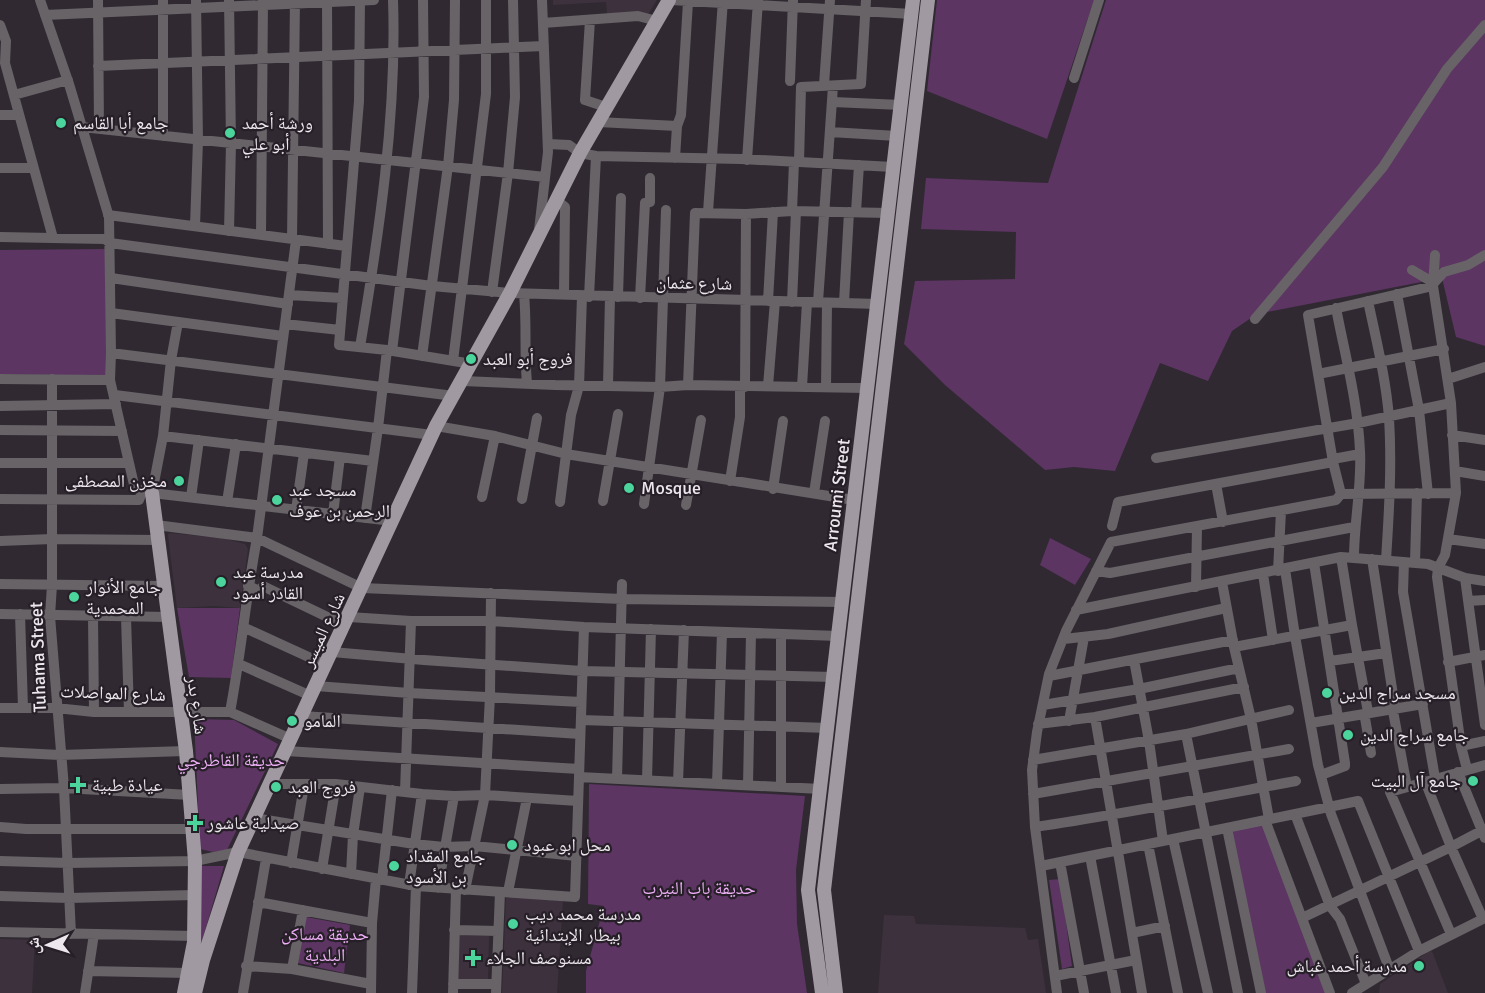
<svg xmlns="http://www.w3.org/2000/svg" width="1485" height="993" viewBox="0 0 1485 993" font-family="Signika,'Noto Naskh Arabic',sans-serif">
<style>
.built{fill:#3d313e}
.green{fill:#5c3562}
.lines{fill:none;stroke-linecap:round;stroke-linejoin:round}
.minor{stroke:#676367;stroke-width:10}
.major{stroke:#a199a2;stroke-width:14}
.poi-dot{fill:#4bd49b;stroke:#271f28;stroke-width:2}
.labels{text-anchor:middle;stroke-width:4.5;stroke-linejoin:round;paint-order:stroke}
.poi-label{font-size:18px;fill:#ece7ed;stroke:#271f28;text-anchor:start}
.street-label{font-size:18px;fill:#ece7ed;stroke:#271f28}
.park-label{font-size:18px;fill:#edaff6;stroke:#271f28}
</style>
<rect width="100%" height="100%" fill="#302932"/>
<path class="built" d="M553,0H657L647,16L607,14L606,2L553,5Z
M169,533L222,538L245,544L248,549L240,608L214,606L177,608L168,535Z
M506,897L563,900L557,993H502Z
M884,915L914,916L916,924L1025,928L1028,940L1038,939L1046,993H878Z
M459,935L489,936L488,981L457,980Z
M0,939L35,940L32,993H0Z
M1432,951L1448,993H1379L1380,984L1428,952Z"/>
<path class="green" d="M937,0H1094L1047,139L927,91Z
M1106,0H1485V346L1456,337L1442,278L1257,314L1232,331L1208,381L1160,363L1115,471L1074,467L1045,470L945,385L904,344L915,281L1015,279L1016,232L921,229L926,178L1048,183Z
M106,249V376L0,374V250Z
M1050,538L1091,559L1075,585L1040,565Z
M177,608H240L231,678L189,677Z
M194,719L234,720L278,744L227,850L213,852L200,849Z
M589,784L805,796L796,870L797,924L807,993H586V971L604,906L588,904Z
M1263,825L1329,993H1265L1231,831Z
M199,866H224L200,948Z
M1060,879L1072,966L1062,969L1049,880Z
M306,917L350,925L344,973L298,963Z"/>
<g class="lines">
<path class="minor" d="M40,0L69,84L109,217L111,353L110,380L135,489L152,493L393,521
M98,0L99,129
M229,0L231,143L229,231
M327,0L328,244
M360,0L359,101L339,345L387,350L472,364
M671,0L912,14
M45,15L374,0
M590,20L585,100L606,107
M543,23L638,16L657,21
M0,25L6,41L5,63L53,238
M98,66L544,46
M1074,78L1099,0
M790,81L793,0
M824,85L830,0
M14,95L68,80
M833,102L901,105
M0,115H19
M598,122L677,126
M82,127L545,177
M830,132L897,136
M163,136V0
M548,144L569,145L580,153L596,156L741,159L893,167
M675,158L677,126L681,115L688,2
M747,160L758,1
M799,162L801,87L861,84L866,0
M0,168H32
M556,200L565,207L564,294
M792,211L794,162
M708,212L723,0
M856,212L859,165
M108,215L346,246
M195,226L198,140L196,0
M539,230L548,152L542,0
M261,235L263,0
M0,237L105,239L110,243L432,286L510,293L877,304
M292,239L295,0
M1435,255L1433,286L1451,403L1456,493L1445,555L1438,568L1437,577L1461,746L1467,769
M1412,270L1434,283L1444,272L1468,265L1485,255
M111,278L288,304
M492,292L508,173L515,97L513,0
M524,294C527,324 524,353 527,383
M1397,294L1419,410L1428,494
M289,295L342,298
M589,297L596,156
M618,297L621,198
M640,298L645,203L650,202V178
M768,301L773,212
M1368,301C1376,339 1386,379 1389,418C1392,465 1389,513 1386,560
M792,302L796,211
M818,302L833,86
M844,303L849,212
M111,313L283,336
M1255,319L1383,167L1447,69L1485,25
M285,324L340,330
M360,347C379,233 397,116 393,0
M392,351L424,97L423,0
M111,353L454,396
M422,356L448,166L454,100L455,0
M453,361L486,94V0
M1318,374L1444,349
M0,379L110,380
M52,379V585L50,616L64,788L71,934
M1448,379L1485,367
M463,381L555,385L660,387L688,385L867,388
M608,385L610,297
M688,385L695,213L746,214L792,211L888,213
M768,386L775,301
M745,387L746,214
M802,387L807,302
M826,387L827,303
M115,395L432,435
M0,406L116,404
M436,426L495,436L566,454L854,500
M0,430L122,431
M1452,435L1485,440
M163,436L373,461
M1156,458L1358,423L1451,403
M1333,459L1360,454
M0,463H128
M1455,471L1485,476
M730,481L740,417V386
M1216,484L1223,522
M773,489L783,421
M152,493L163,436L171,360L178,322
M814,493L825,421
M1341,494L1456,493
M191,497L199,440
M482,497L495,436
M0,499L139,500L143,490
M522,499L537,418
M603,501L618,414
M227,502L236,444
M560,502L571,415L579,386L582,296
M644,504L660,387L666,210
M686,505L701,420
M296,510L304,453
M333,514L340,457
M365,518L378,428L387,350
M156,525L257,538L362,588L622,599L843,602
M1112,526L1118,502L1333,462
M1448,539L1485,544
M0,541L52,539L158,540
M1354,558L1428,564L1465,578L1485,581
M1372,559L1395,708L1393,711L1407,787
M1404,562L1403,592L1435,778
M1415,562L1417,493
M1314,563L1345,763V766L1321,775
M1285,569L1295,636L1318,765L1331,814L1389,968
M1096,571L1110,573L1354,527
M1278,571L1281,511
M1263,574L1273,640
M1465,578L1485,725
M1222,582L1234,647L1352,625L1341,557
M0,584L163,586
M248,586L260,591L263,586L267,588L344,625
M1196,587L1197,526
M1468,601L1485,600
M1076,610L1341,557L1354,558C1354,522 1362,486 1360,451C1358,403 1345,355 1336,308
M0,614L168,617
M20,614L23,708
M93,617L94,712
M126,617L129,712
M349,617L411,621H491L584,627L838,636
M1352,625L1368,712L1365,718L1371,753
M243,627L326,665
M781,634V787
M1064,639L1108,634L1226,608
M1234,647L1251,719L1269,819
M332,652L424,660L582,671L834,677
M1134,660L1149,741L1163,841
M1330,661L1386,653
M1448,662L1485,655
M239,664L311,696
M1049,676L1233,640
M316,686L409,693L581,702
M1043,705L1139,689L1239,668
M0,708H56L94,712H230L291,739
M230,712C241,654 246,596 257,538L296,240
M302,716L580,734
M1095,717L1142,993
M581,720L828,728
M1069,721L1084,637
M1311,723L1423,704
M1038,724L1095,717L1244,687
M1186,734L1238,993
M1461,746L1485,741
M286,751L579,769
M0,752L60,755L186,751
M1033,760L1186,734L1289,710
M1458,772L1485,838
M579,777L821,789
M617,779L622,584
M647,780L651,629
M1425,781L1451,847L1483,919
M678,782L684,630
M270,784H336L422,794L454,796L485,795L578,801
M717,784L722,632
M748,785L751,633
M0,789L64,788L190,795
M405,792L411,621
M1033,794L1289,749
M1295,814L1330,906L1340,919L1366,984
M254,818L414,844L444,847L474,846L577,856
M1265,820L1330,993
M0,827L26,829H192
M1035,827C1123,814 1209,797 1296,781
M1227,828L1261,993
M1173,839L1208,993
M1148,844L1178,993
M1090,856L1116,993
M0,861L68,863L195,861L238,852L416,886L575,897L584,627
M1060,862L1084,993
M291,863L304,786
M1041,866L1358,801L1419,951
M322,869L336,784
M351,874L353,835L360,787
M382,880L392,790
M409,885L422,794
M438,888L454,796
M465,890L485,795L490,696L491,593
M508,892L527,798
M0,896L69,898L194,895
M258,902L372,923
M1302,918L1451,847L1485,829
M454,930L498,931
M0,932L194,936
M1132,933L1165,926
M1451,934L1390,792L1485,765
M246,966L292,969L371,984
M292,969L303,910
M88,971L188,973
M1055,976L1136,960
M453,984H496
M85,993L94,934
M243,993L266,859
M371,993L372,923L376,879
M412,993L416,886
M453,993L456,889
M496,993L500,892
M1057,993L1035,827L1032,770L1037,732L1049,674L1066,631L1111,542L1336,500L1341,494L1333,462L1308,315L1433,286
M1352,993L1419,951L1485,918"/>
<path class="major" d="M152,493L186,751L195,861L194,942L184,993
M195,993L203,960L238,852L436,426L510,293L580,153L669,0
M822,993L808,890L913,0
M836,993L824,890L928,0"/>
</g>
<g class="poi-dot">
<circle cx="61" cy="123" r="6"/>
<circle cx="230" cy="133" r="6"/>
<circle cx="471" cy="359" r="6"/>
<circle cx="179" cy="481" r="6"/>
<circle cx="629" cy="488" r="6"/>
<circle cx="277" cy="500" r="6"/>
<circle cx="221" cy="582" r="6"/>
<circle cx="74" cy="597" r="6"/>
<circle cx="1327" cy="693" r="6"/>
<circle cx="292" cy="721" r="6"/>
<circle cx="1348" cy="735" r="6"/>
<circle cx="1473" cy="781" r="6"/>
<path d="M75 776h6v6h6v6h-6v6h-6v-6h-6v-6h6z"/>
<circle cx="276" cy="787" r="6"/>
<path d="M192 814h6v6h6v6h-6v6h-6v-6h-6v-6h6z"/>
<circle cx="512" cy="845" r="6"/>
<circle cx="394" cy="866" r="6"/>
<circle cx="513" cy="924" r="6"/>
<path d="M470 949h6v6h6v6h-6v6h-6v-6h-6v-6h6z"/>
<circle cx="1419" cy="966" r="6"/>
</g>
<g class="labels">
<g class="poi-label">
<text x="73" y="129">جامع أبا القاسم</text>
<text x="242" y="129">ورشة أحمد<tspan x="242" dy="21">أبو علي</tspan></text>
<text x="483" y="365">فروج أبو العبد</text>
<text x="167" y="487" text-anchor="end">مخزن المصطفى</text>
<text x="641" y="494">Mosque</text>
<text x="289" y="496">مسجد عبد<tspan x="289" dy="21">الرحمن بن عوف</tspan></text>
<text x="233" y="578">مدرسة عبد<tspan x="233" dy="21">القادر أسود</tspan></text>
<text x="86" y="593">جامع الأنوار<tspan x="86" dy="21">المحمدية</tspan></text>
<text x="1339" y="699">مسجد سراج الدين</text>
<text x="304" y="727">المامو</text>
<text x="1360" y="741">جامع سراج الدين</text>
<text x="1461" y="787" text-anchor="end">جامع آل البيت</text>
<text x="92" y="791">عيادة طبية</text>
<text x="288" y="793">فروج العبد</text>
<text x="207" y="829">صيدلية عاشور</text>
<text x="524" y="851">محل ابو عبود</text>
<text x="406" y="862">جامع المقداد<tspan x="406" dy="21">بن الأسود</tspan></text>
<text x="525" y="920">مدرسة محمد ديب<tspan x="525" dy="21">بيطار الإبتدائية</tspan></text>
<text x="486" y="964">مسنوصف الجلاء</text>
<text x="1407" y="972" text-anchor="end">مدرسة أحمد غباش</text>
</g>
<g class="street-label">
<text transform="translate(694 283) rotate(1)" y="6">شارع عثمان</text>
<text transform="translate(837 495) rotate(-83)" y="6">Arroumi Street</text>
<text transform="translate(323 630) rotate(-65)" y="6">شارع الميسر</text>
<text transform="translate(38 657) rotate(-92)" y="6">Tuhama Street</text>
<text transform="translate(113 693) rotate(2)" y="6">شارع المواصلات</text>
<text transform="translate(197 705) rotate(82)" y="6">شارع بدر</text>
</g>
<g class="park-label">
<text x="231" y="766">حديقة القاطرجي</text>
<text x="699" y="894">حديقة باب النيرب</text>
<text x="325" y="940">حديقة مساكن<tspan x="325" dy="21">البلدية</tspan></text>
</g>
</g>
<g transform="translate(48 945) rotate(267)" stroke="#271f28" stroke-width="4.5" paint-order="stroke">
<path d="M0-4.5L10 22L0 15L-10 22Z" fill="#ece7ed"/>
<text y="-9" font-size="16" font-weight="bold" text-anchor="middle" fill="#ece7ed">ش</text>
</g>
</svg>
